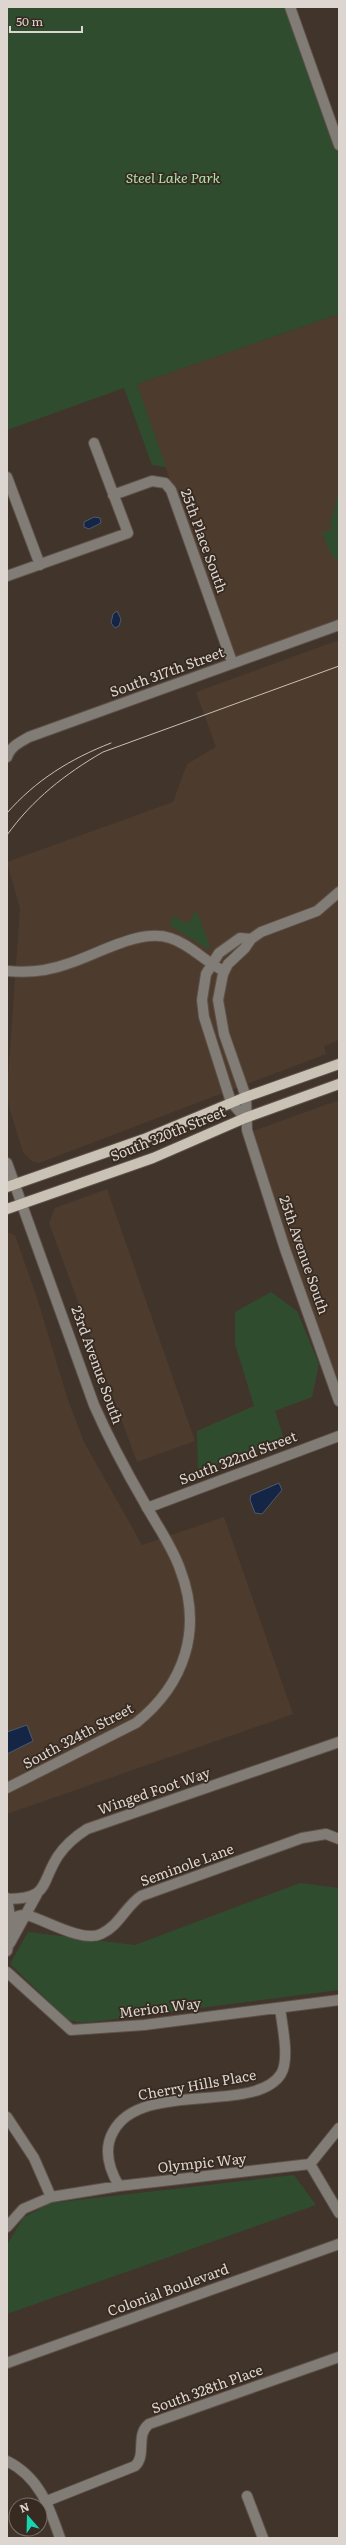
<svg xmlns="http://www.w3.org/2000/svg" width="346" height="2545" viewBox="0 0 346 2545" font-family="Literata,serif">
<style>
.built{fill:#4d3c2d}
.green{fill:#304c2f}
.water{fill:#142545;stroke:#505a6e}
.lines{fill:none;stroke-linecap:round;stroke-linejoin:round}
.minor-casing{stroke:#5d5149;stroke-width:12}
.major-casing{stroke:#5d5149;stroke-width:12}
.minor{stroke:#817d76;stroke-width:10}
.major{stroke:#cac2b4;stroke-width:10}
.tram{stroke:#c8bfb9;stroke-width:1}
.labels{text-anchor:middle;stroke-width:3.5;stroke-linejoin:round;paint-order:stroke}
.park-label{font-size:14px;font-style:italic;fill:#ade1aa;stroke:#362a21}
.street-label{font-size:14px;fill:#ddd5cf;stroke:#362a21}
</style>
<rect width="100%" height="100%" fill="#41342b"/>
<path class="built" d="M339,314V625L232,662L137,384Z
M339,640V1040L324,1046L326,1054L39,1163L33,1162L23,1152L9,1107L7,1092L20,909L7,862L173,802L187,764L216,747L196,692Z
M339,1100V1401L248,1133Z
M107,1189L195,1441L137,1462L49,1223L55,1208Z
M7,1232L15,1235L37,1298L67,1397L84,1442L142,1545L224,1517L293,1714L7,1814Z"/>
<path class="green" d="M7,7H290L339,145V314L137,384L166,467L152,465L124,388L7,430Z
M339,492V562L332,556L322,533L332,529L330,524Z
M196,910L210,946L208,949L170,925L173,916L188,924Z
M271,1292L297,1311L319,1364L312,1397L275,1411L284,1439L198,1472L197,1431L254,1406L235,1344V1312Z
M300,1883L339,1888V1990L84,2023L68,2020L10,1964L28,1932L135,1945Z
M294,2175L316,2205L7,2314V2245L23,2218L51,2203Z"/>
<path class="water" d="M94,517L100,518L101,523L89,529L84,527V522Z
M117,611L121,619L119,626L115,628L111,623L113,614Z
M279,1483L282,1490L262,1514L255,1513L250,1500L251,1495Z
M27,1725L33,1741L7,1754V1732Z"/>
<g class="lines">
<defs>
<path id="minor" d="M290,7L339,145
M7,477L40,565
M113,495L152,481L165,483L171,490L232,662
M7,576L128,533L94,443
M7,757C10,747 20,742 29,737L339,625
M339,892L317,911L261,932L251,939L245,948L228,964L223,974L218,1000L224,1034L246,1097L247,1130L285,1249L339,1401
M7,971C28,973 48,971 67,964C97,955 139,928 170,938C190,944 205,962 224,971
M245,1118L231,1102L204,1017L202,1000L206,974L219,953L240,938L251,939
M7,1163L94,1405C109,1439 126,1471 144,1502C156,1524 172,1546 180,1569C203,1629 185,1684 136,1723L7,1788
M147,1508L339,1436
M7,1898L12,1929L7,1951
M7,1899C50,1899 40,1884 58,1856C66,1844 76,1836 87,1829L339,1742
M12,1918C16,1917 23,1914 27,1915C45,1920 83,1943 101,1934C119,1926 125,1907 141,1896L302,1838L326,1834L339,1839
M10,1943L37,1894
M7,1972L71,2030L144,2025L339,2000
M7,2117L34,2158L51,2197
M310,2164L339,2213
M119,2186C109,2169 103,2150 113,2132C140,2079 255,2115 281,2074C290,2059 282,2025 280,2008
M7,2227L23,2209L51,2197L119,2186L310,2164L339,2128
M7,2363L339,2244
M7,2461C39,2477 49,2506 60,2538
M247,2496L263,2538
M47,2501L135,2466C147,2455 135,2435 149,2424L339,2357"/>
<path id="major" d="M7,1187L144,1139L243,1098L339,1064
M7,1209L153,1158L245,1118L339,1084"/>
</defs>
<use href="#minor" class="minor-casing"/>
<use href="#major" class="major-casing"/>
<use href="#minor" class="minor"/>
<use href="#major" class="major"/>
<path class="tram" d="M7,813C36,780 70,759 111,743
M7,835C33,799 65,774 103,752L339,666"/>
</g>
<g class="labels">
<g class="park-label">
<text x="173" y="183">Steel Lake Park</text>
</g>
<g class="street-label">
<text transform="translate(204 541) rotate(70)" y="5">25th Place South</text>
<text transform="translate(167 672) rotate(-20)" y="5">South 317th Street</text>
<text transform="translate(168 1134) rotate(-22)" y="5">South 320th Street</text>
<text transform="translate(304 1255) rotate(71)" y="5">25th Avenue South</text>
<text transform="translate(97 1365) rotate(70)" y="5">23rd Avenue South</text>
<text transform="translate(238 1458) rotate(-21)" y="5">South 322nd Street</text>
<text transform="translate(78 1736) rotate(-28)" y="5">South 324th Street</text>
<text transform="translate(154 1791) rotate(-19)" y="5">Winged Foot Way</text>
<text transform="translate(187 1865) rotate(-20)" y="5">Seminole Lane</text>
<text transform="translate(160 2008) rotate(-7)" y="5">Merion Way</text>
<text transform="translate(197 2085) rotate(-10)" y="5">Cherry Hills Place</text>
<text transform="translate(202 2163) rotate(-6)" y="5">Olympic Way</text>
<text transform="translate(168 2290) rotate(-20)" y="5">Colonial Boulevard</text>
<text transform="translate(207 2389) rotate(-20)" y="5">South 328th Place</text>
</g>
</g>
<rect width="346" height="2545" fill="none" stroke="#ddd5cf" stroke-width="16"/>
<g transform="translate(28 2517) rotate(340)"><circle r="19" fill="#362a21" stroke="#796e67"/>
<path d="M0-3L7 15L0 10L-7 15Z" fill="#17d5b3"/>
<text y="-6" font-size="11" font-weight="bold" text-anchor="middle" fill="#ddd5cf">N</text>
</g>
<path d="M10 26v6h72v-6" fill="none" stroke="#ddd5cf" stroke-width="2"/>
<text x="16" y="26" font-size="12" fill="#ddd5cf" stroke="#362a21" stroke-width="3" paint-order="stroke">50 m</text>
</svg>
